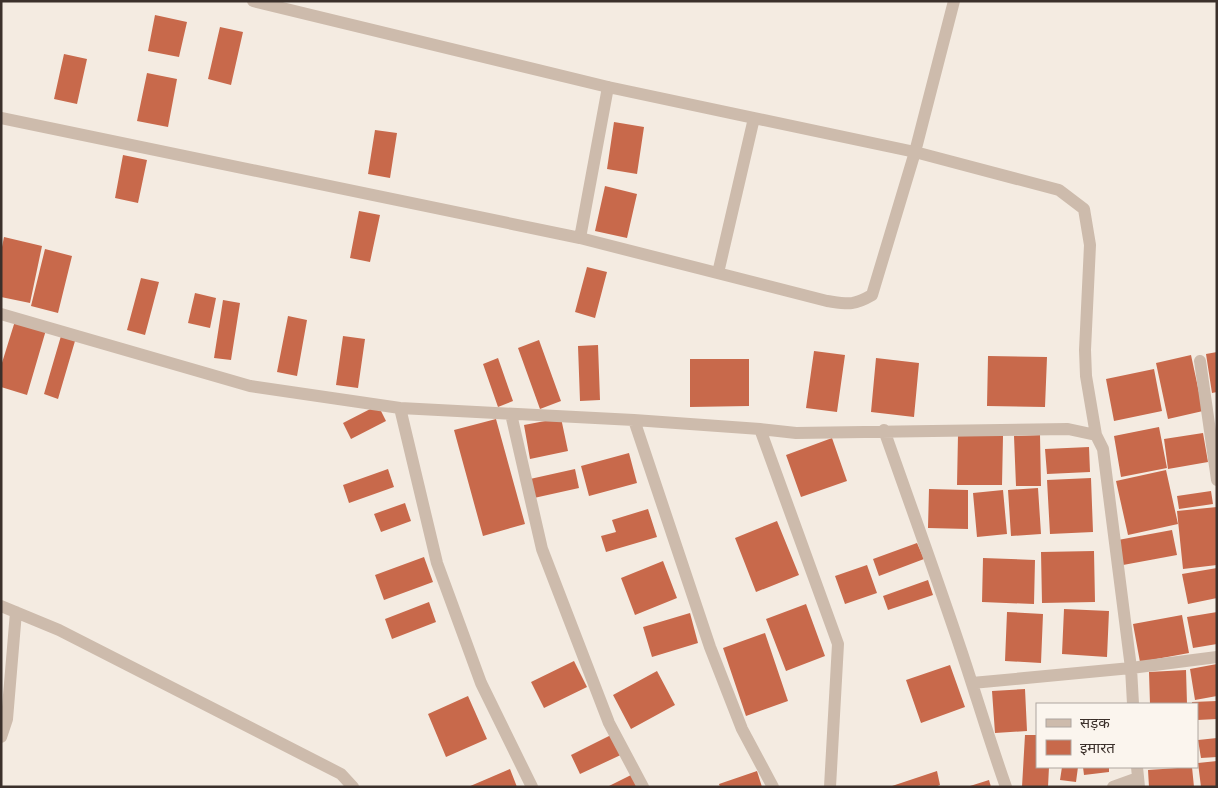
<svg xmlns="http://www.w3.org/2000/svg" width="1218" height="788" viewBox="0 0 1218 788" font-family="Arial,'Noto Sans Devanagari',sans-serif">
<style>
.building{fill:#c8694b}
.lines{fill:none;stroke-linecap:round;stroke-linejoin:round}
.minor{stroke:#cdbbac;stroke-width:12}
</style>
<rect width="100%" height="100%" fill="#f4ebe1"/>
<path class="building" d="M155,15L187,22L179,57L148,51Z
M220,27L243,32L231,85L208,79Z
M64,54L87,59L77,104L54,99Z
M147,73L177,79L168,127L137,121Z
M614,122L644,127L637,174L607,169Z
M375,130L397,133L390,178L368,174Z
M123,155L147,160L138,203L115,198Z
M605,186L637,194L627,238L595,231Z
M359,211L380,215L370,262L350,258Z
M4,237L42,246L30,303L1,297V252Z
M45,249L72,256L58,313L31,306Z
M587,267L607,272L595,318L575,312Z
M141,278L159,282L145,335L127,330Z
M195,293L216,298L210,328L188,323Z
M223,300L240,303L231,360L214,358Z
M288,316L307,320L297,376L277,372Z
M15,321L46,330L27,395L1,387V366Z
M61,336L75,341L58,399L44,394Z
M343,336L365,339L358,388L336,385Z
M539,340L561,401L540,409L518,348Z
M598,345L600,400L580,401L578,346Z
M814,351L845,355L837,412L806,408Z
M1217,352V392L1212,393L1206,354Z
M1191,355L1203,411L1168,419L1156,363Z
M988,356L1047,357L1045,407L987,406Z
M498,358L513,401L498,407L483,364Z
M876,358L919,363L914,417L871,412Z
M690,359H749V406L690,407Z
M1154,369L1162,411L1114,421L1106,379Z
M378,405L386,421L351,439L343,423Z
M561,418L568,451L530,459L524,425Z
M496,419L525,524L483,536L454,430Z
M1159,427L1167,468L1121,477L1114,436Z
M1203,433L1208,462L1168,469L1164,439Z
M958,435L1003,436L1002,485H957Z
M1040,435L1041,486H1016L1014,436Z
M832,438L847,481L801,497L786,455Z
M1089,447L1090,472L1047,474L1045,449Z
M629,453L637,483L589,496L581,466Z
M388,469L394,487L349,503L343,485Z
M575,469L579,488L534,498L530,479Z
M1166,470L1178,524L1128,535L1116,481Z
M1091,478L1093,532L1050,534L1047,480Z
M1038,488L1041,534L1011,536L1008,490Z
M929,489L968,490V529L928,528Z
M1003,490L1007,534L977,537L973,493Z
M1211,491L1213,504L1179,509L1177,496Z
M405,503L411,521L381,532L374,514Z
M1217,507V565L1183,569L1177,511Z
M648,509L657,537L606,552L601,536L616,532L612,520Z
M777,521L799,575L756,592L735,538Z
M1172,530L1177,555L1123,565L1118,540Z
M917,543L924,559L879,576L873,559Z
M1094,551L1095,602L1042,603L1041,552Z
M424,557L433,582L384,600L375,575Z
M983,558L1035,560L1034,604L982,602Z
M663,561L677,598L635,615L621,578Z
M867,565L877,593L845,604L835,576Z
M1217,568V598L1188,604L1182,574Z
M928,580L933,595L888,610L883,596Z
M429,602L436,622L392,639L385,619Z
M806,604L825,656L786,671L766,619Z
M1064,609L1109,611L1107,657L1062,654Z
M1007,612L1043,614L1041,663L1005,661Z
M1217,612V644L1193,648L1187,617Z
M690,613L698,643L652,657L643,627Z
M1182,615L1189,653L1140,662L1133,624Z
M765,633L788,701L746,716L723,648Z
M574,661L587,687L544,708L531,682Z
M1217,664V696L1195,700L1190,669Z
M950,665L965,707L921,723L906,680Z
M1186,670L1187,704H1150L1149,672Z
M657,671L675,705L631,729L613,695Z
M1025,689L1027,731L995,733L992,691Z
M468,696L487,739L446,757L428,714Z
M1217,701V719L1197,720V704H1192V702Z
M613,734L625,753L580,774L571,755Z
M1025,735H1037V767H1049L1048,787H1022Z
M1217,738V757L1201,758L1198,740Z
M1217,761V787H1201L1198,763Z
M1062,767H1078L1076,782L1060,780Z
M1083,767H1109V772L1084,775Z
M1192,767L1194,787H1149L1148,770Z
M510,769L517,787H468Z
M757,771L762,787H720L719,784Z
M937,771L940,785L935,787H889Z
M633,774L639,787H607Z
M989,780L991,787H970V786Z"/>
<g class="lines">
<path class="minor" d="M253,1L608,87L915,152L1059,190L1084,209L1090,245L1085,350L1086,376L1096,435
M1,118L580,238L827,301C848,304 853,306 872,295L915,152L954,1
M580,238L608,87
M718,273L754,118
M1,314L250,386L400,408L634,420L760,429L838,644L830,787
M1200,361L1217,480
M400,408L437,563L481,683L532,787
M511,414L542,549L609,723L643,787
M634,420L710,647L742,729L773,787
M760,429L796,433L1068,429L1096,435L1103,449L1131,668L1133,704
M884,430C910,504 937,578 962,653C977,698 990,742 1006,787
M1,606L59,630L341,774L353,787
M972,683L1131,668L1217,657
M1,737L7,719L16,612
M1137,767L1139,787
M1113,787L1138,778"/>
</g>
<rect width="1218" height="788" fill="none" stroke="#3b302b" stroke-width="5"/>
<rect x="1036" y="703" width="162" height="65" fill="#fbf5ee" stroke="#aea6a0"/>
<rect x="1046" y="719" width="25" height="8" fill="#cdbbac" stroke="#aea6a0"/>
<text x="1080" y="728" font-size="15" fill="#3b302b">सड़क</text>
<rect x="1046" y="740" width="25" height="15" fill="#c8694b" stroke="#aea6a0"/>
<text x="1080" y="753" font-size="15" fill="#3b302b">इमारत</text>
</svg>
